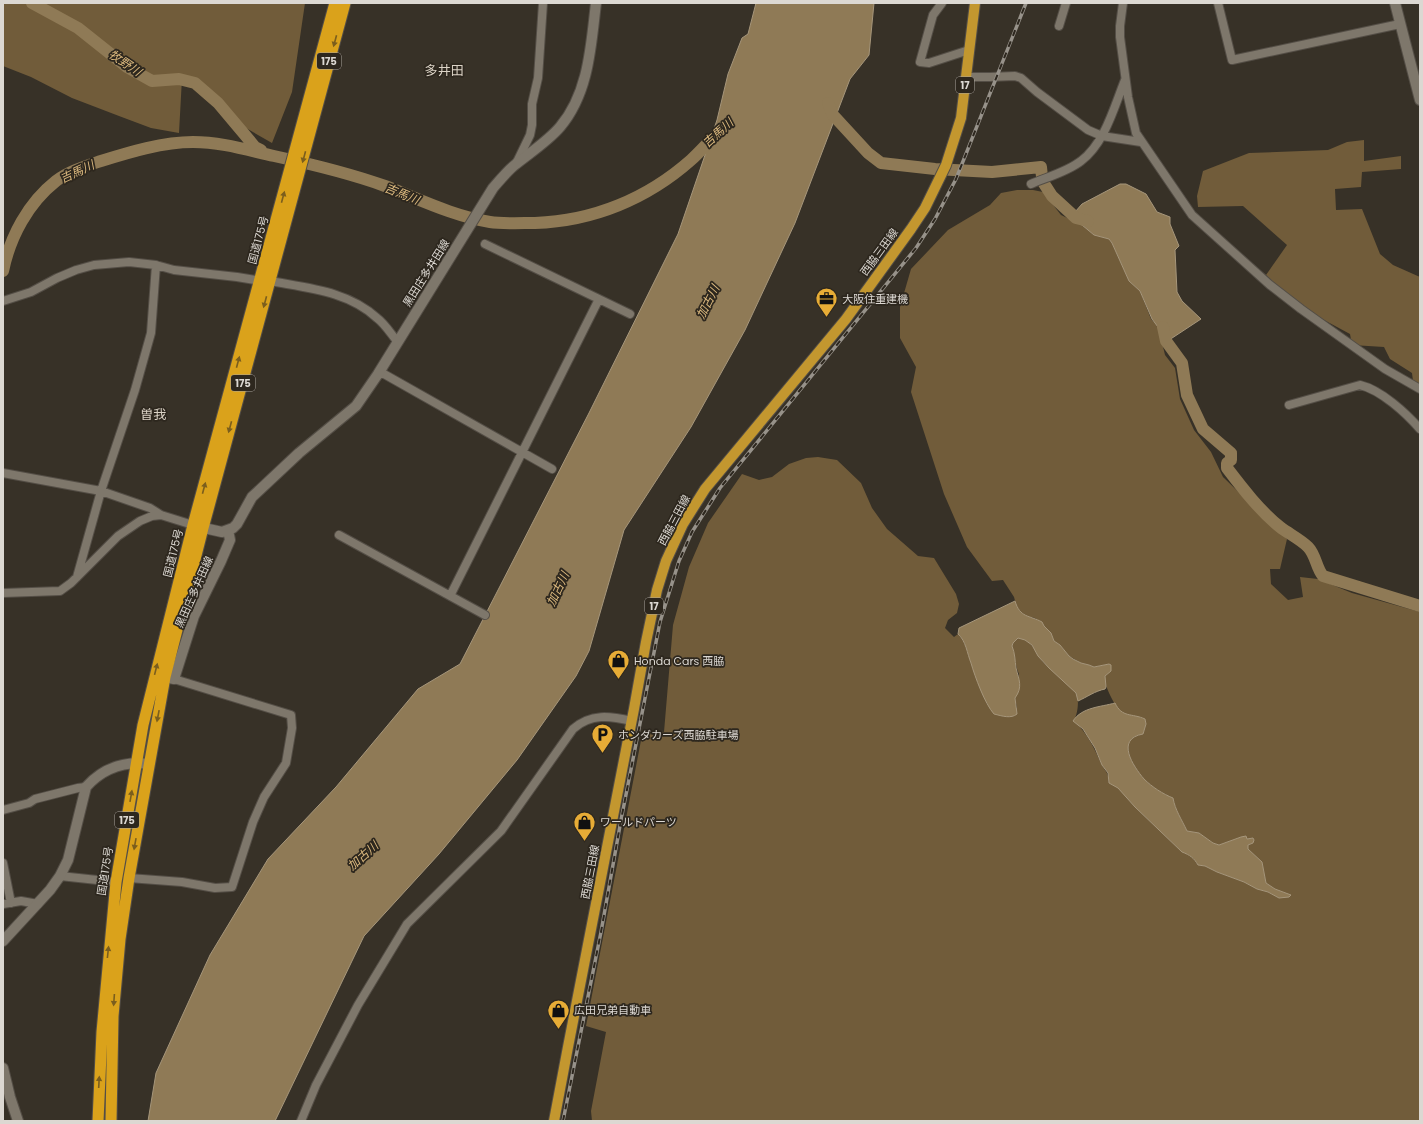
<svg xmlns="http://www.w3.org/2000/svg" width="1423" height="1124" viewBox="0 0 1423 1124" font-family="Poppins,'Noto Sans JP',sans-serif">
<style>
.forest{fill:#715c3a}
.water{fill:#8f7a56;stroke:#a6967b}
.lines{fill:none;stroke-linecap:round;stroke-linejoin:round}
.river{stroke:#8f7a56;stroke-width:12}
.minor-casing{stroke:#544e46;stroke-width:10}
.tertiary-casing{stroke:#544e46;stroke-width:12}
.secondary-casing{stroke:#544e46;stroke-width:12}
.primary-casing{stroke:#544e46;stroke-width:12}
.trunk-casing{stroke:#544e46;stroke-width:13}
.minor{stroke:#7e776b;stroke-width:8}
.tertiary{stroke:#7e776b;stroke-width:10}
.secondary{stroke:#7e776b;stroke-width:10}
.primary{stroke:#c3972f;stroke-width:10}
.trunk{stroke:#daa21b;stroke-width:11}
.rail-casing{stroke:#97928a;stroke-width:3.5}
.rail{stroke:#2d271e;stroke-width:2;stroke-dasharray:6;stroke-linecap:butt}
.oneway{fill:#7b5e1d}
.labels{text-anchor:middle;stroke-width:3.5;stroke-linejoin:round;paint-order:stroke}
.shield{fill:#2d271e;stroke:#a8a39c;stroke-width:1}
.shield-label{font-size:10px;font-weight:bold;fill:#dcd8d2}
.street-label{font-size:11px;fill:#dcd8d2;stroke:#2d271e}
.poi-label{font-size:11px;fill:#dcd8d2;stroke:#2d271e;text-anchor:start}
.water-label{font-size:12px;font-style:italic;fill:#ddba7f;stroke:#2d271e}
.quarter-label{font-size:13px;fill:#dbd3c6;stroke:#2d271e}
</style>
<rect width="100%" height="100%" fill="#373127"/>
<path class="forest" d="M3,3H305L292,92L272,143L232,120L208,94L182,78L179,133L151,128L119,116L72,98L31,77L3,66Z
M1364,140V161L1401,156V169L1362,172L1361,187L1335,189L1336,210L1362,209L1380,254L1393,265L1420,277V385L1413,381L1412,373L1390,359L1384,347L1352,345L1350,334L1298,306L1266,275L1287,245L1243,206L1198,207L1197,196L1203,171L1249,153L1328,150L1347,142Z
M1017,190H1033L1043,192L1061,215L1082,225L1094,235L1109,239L1112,243L1129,281L1140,291L1151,319L1158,326L1165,355L1175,368L1180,399L1194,430L1211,452L1223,477L1287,539L1280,569H1270L1271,584L1288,600L1303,597L1300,577L1318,579L1352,593L1420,612V1121H592L591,1111L606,1032L586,1026L643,730L664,732L673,625L689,567L708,523L742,474L759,480L772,477L789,464L806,458L818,457L837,460L861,483L872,508L887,529L918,556L934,558L956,594L959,604L957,613L948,620L945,628L954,637L958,634C966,642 968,655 972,666C977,679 982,691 987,704L1017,708L1015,698L1019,674L1017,669L1012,646L1013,643L1018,638C1031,637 1037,655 1044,663C1051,670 1074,688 1076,693C1080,701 1077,715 1074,721C1088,734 1093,746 1101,763C1106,773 1108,771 1109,783L1118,787L1135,807L1182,852C1190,855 1194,858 1198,865L1205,866L1217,872L1244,882L1257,889L1268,892L1279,898L1290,895L1275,889L1266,883L1262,862L1248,849V845L1253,843L1254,840L1253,838L1247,839L1241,837L1219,845L1213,843L1199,833L1187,831C1182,820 1175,810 1173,798C1163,794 1152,787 1144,779C1133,766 1115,739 1143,734L1146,724L1145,719C1138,716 1129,716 1123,714C1117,710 1103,685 1105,677C1105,675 1109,672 1111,671L1109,664L1094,667L1089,665L1081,663L1069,656L1060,645L1054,641L1051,633L1035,618L1024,616L1017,608L1014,597L1003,580L992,581L967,547L944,494L911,392L916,367L900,338V307L911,269L948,230L990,205L1001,193Z"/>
<path class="water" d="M756,3H874L869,55L850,79L795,223L745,330L691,427L624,530L589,651L576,676L517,760L439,854L364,936L275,1121H148L156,1073L210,955L268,859L336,787L418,689L460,664L589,413L678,234L717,120L728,74L742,38L748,34Z
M1120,184H1126L1146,194L1157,212L1170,217V224L1179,246L1175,250L1177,292L1182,301L1201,319L1163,344L1158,327L1152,319L1140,291L1129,281L1112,243L1109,239L1094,235L1082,225L1069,219L1076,213L1075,212L1082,204Z
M1015,601C1020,618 1029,615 1042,622L1044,626L1051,633L1054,641L1060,645L1069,656L1073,659L1081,663L1089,665L1094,667L1109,664L1111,665V671L1105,676L1106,687L1105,689C1095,691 1087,697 1078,701L1076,693L1049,668L1038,656L1032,645L1025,640L1018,638L1013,643L1012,646C1015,653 1015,661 1016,668C1019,680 1023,687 1015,698L1017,714C1011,719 1002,716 994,714C985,704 975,677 971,663C967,653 966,641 958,634L959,628Z
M1115,703C1122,718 1132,713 1145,719L1146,724L1143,734C1115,739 1133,766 1144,779C1152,787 1163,794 1173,798C1175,810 1182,820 1187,831L1199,833L1213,843L1219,845L1241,837L1246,836L1247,839L1253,838L1254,840L1253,843L1248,845V849L1262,862L1266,883L1275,889L1291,895L1289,897L1279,898L1268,892L1257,889L1244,882L1217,872L1205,866L1198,865C1194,858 1190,855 1182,852L1135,807L1118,788L1109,783L1108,773L1102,765L1095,748L1083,729L1073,721C1082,707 1101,707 1115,703Z"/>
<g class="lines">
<path class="river" d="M32,3L78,28L127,67L152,81L179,79L195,83L218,103L255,147L261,150
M828,103L833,115L868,153L881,163L935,169L992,172L1041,167L1042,177
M1043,182L1052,196L1076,218L1088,221
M3,271C10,237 28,203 56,181C69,171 86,166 101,161C130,152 163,142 193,142C221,142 247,150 274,156C311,164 349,173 385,186C419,199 453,216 490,222C502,224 522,223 535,223C593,221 647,199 691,160C701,151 710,140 720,131
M1163,327L1166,341L1182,363L1187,395L1203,429L1231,453V460L1227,463V468C1243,489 1260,511 1280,527C1289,534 1300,539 1308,547C1316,555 1316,568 1323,576L1420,606"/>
<defs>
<path id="minor" d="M942,3L933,15L920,62L929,63L969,50
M1123,3L1120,26V37L1128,97L1136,133L1192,215L1270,285L1301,309L1385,369L1420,389
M1218,3L1232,60L1400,24
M1059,26L1066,3
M966,77H990L1015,76L1021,78L1037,92L1088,130L1102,136L1141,142
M516,164L530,135L532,125V104L538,78L543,3
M1031,184C1047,177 1067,172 1081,161C1105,143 1114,107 1125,80
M485,244L630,314
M270,281C307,288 348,291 377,318C385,324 391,334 397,341
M3,301L31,292L57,278L76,270L94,265L129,262L156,265L174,270L237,277L261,281
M378,374H384L552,469
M1289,405L1360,385C1381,390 1406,413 1420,429
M3,473L101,491L150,508L161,515L193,525
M339,535L485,615
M77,577L101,491L135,390L151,333L156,265
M3,593L60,591L71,583L118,536L140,521L152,516L161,515
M450,596L599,299
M3,810L29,803L35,799L78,788L86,787
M3,863L11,903
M60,876L116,882
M129,878L182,882L215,888L232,887L253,822L264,797L286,763L292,728L291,715L174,679
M3,904L21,901L38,904
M301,1121L316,1085L358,1005L407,924L501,831L573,729C591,713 610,716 632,721"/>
<path id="tertiary" d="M1395,3L1420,100
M3,941L50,890L60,876L68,860L86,787C103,768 124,761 149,764
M3,1068L10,1097L18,1121"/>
<path id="secondary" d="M195,526L222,532L233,528L237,524L252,497L299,453L356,406L378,374L493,188C500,180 508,170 516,164C531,152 548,141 560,127C589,93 591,45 596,3
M165,677L174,679L194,616L221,561L230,540L228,530"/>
<path id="primary" d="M554,1121L568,1047L634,709L646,642L657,590L666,561L683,524L705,489L846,319L911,229L925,208L946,165L961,118L975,3"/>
<path id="trunk" d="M98,1121L102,1032L116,882L143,725L193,525L335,3
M111,1121L113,1016L120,939L129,878L165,677L203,528L345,3"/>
</defs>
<use href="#minor" class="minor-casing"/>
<use href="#tertiary" class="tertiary-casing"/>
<use href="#secondary" class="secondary-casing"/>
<use href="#primary" class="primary-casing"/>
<use href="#trunk" class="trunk-casing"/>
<use href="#minor" class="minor"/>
<use href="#tertiary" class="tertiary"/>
<use href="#secondary" class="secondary"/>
<use href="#primary" class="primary"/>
<use href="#trunk" class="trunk"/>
<defs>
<path id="rail" d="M563,1121L601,932L621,820L660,622L679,561L692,532L720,488L916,248L935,219L956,179L1026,3"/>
</defs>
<use href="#rail" class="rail-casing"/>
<use href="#rail" class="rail"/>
</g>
<defs><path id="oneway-solid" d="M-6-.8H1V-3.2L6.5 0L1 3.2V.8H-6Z"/></defs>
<g class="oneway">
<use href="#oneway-solid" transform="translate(335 41) rotate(105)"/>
<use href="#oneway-solid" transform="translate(304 157) rotate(105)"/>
<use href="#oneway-solid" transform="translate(283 197) rotate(-75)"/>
<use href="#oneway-solid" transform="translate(265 302) rotate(105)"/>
<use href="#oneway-solid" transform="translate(238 362) rotate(-75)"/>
<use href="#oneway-solid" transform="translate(230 427) rotate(105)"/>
<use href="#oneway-solid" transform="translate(204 488) rotate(-75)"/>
<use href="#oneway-solid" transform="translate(156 669) rotate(-76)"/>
<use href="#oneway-solid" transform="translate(158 716) rotate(101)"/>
<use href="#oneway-solid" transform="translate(131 796) rotate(-80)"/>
<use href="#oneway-solid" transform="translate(135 844) rotate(100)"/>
<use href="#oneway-solid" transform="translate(108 952) rotate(-84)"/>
<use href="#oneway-solid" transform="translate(114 1000) rotate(94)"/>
<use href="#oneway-solid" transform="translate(99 1082) rotate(-87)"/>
</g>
<defs>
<symbol id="office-pin" viewBox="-11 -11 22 30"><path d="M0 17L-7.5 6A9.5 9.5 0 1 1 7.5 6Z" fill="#e7ac36" stroke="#2d271e"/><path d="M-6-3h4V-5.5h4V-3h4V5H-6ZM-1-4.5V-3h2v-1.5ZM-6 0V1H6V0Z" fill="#111"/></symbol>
<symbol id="shop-pin" viewBox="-11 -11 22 30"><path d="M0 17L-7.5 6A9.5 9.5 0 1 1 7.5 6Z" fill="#e7ac36" stroke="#2d271e"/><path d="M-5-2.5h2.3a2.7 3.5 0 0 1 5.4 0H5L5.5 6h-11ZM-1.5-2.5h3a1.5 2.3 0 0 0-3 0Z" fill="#111"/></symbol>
<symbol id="parking-pin" viewBox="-11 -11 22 30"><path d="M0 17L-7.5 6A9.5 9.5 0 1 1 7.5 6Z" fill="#e7ac36" stroke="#2d271e"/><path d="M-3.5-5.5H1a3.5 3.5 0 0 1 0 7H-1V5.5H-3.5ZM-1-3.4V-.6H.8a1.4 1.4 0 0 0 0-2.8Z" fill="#111"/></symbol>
</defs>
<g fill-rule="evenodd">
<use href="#office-pin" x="814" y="286" width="25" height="34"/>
<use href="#shop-pin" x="606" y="648" width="25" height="34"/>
<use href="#parking-pin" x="590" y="722" width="25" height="34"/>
<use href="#shop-pin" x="572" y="810" width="25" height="34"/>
<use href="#shop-pin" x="546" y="998" width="25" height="34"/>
</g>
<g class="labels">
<g class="shield">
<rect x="317" y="53" width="24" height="16" rx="3"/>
<rect x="956" y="77" width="18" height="16" rx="3"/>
<rect x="231" y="375" width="24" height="16" rx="3"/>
<rect x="645" y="598" width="18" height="16" rx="3"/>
<rect x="115" y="812" width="24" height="16" rx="3"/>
</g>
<g class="shield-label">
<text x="329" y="65">175</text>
<text x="965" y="89">17</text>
<text x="243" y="387">175</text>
<text x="654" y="610">17</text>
<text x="127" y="824">175</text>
</g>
<g class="street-label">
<text transform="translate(258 240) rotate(-75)" y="4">国道175号</text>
<text transform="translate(879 252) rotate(-54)" y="4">西脇三田線</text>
<text transform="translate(426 273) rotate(-58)" y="4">黒田庄多井田線</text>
<text transform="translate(674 520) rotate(-62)" y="4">西脇三田線</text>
<text transform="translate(173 553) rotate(-76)" y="4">国道175号</text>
<text transform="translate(194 592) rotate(-66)" y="4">黒田庄多井田線</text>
<text transform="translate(105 871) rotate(-81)" y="4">国道175号</text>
<text transform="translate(590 872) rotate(-79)" y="4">西脇三田線</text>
</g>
<g class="poi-label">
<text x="842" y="303">大阪住重建機</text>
<text x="634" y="665">Honda Cars 西脇</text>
<text x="618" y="739">ホンダカーズ西脇駐車場</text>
<text x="600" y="826">ワールドパーツ</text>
<text x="574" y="1014">広田兄弟自動車</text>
</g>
<g class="water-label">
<text transform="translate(125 63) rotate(34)" y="4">牧野川</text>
<text transform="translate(718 133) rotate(-42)" y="4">吉馬川</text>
<text transform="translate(77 172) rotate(-25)" y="4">吉馬川</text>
<text transform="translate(402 194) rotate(22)" y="4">吉馬川</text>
<text transform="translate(708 302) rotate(-63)" y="4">加古川</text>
<text transform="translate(558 589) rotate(-65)" y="4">加古川</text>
<text transform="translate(363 856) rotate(-42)" y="4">加古川</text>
</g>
<g class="quarter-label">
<text x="444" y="75">多井田</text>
<text x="153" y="419">曽我</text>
</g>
</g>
<rect width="1423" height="1124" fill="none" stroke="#dcd8d2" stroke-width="8"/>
</svg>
